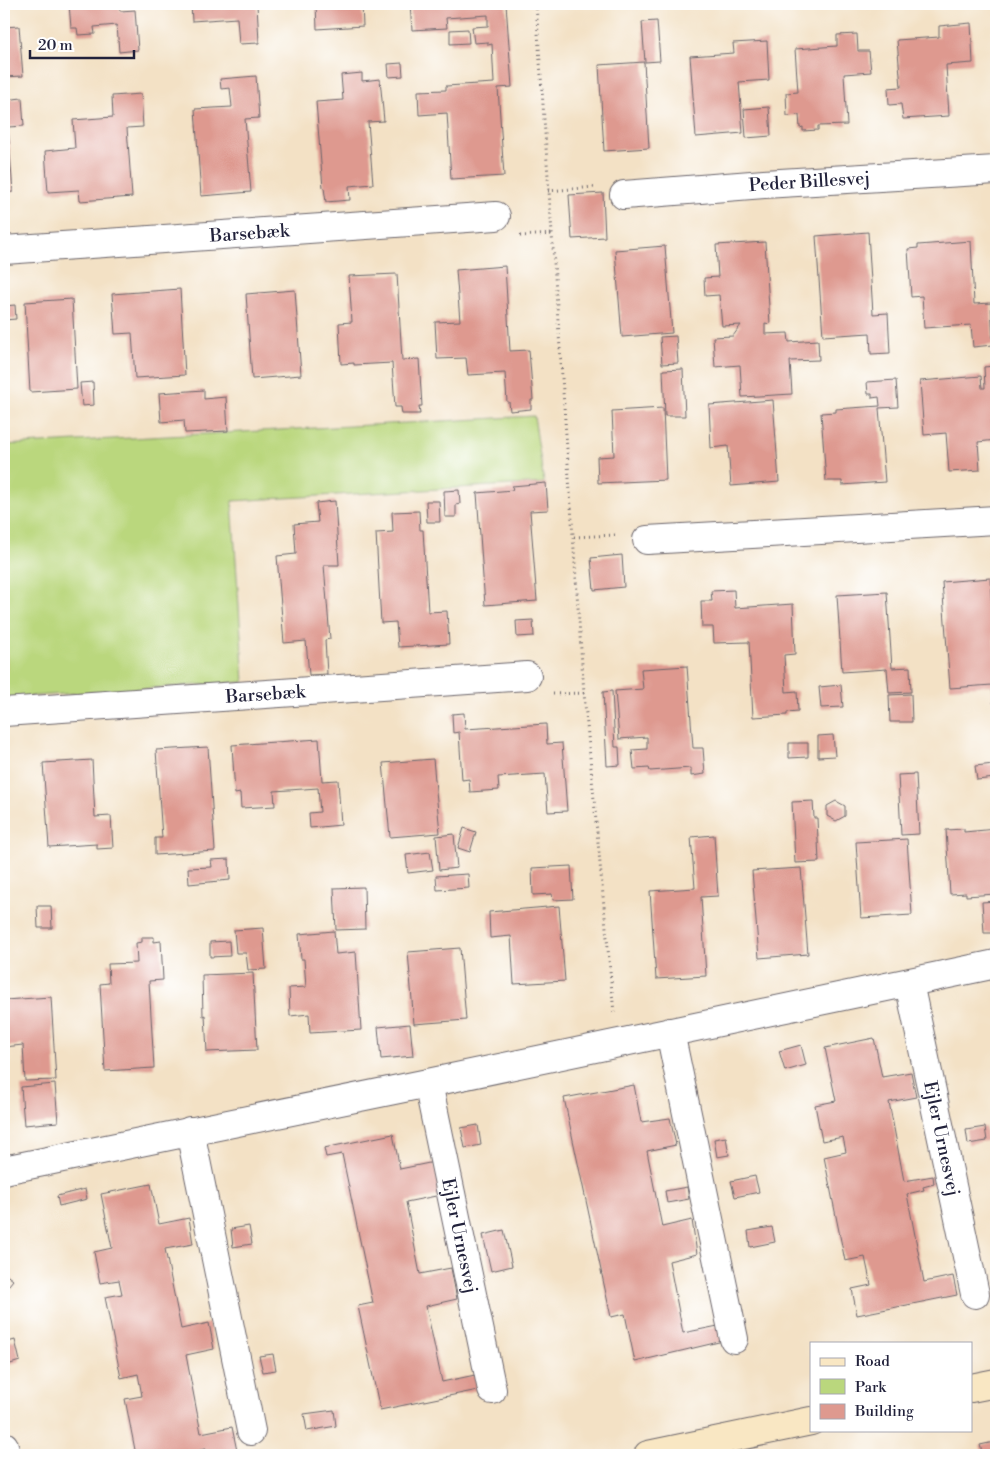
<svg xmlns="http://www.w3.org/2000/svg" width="1000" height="1459" viewBox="0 0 1000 1459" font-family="'Libre Bodoni',serif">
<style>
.green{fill:#bad77d;stroke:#6e7c5c}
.building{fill:#de998f}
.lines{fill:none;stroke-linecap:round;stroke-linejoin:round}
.street-casing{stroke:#6b656b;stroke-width:30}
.secondary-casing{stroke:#6b656b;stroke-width:30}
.path{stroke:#6b656b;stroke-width:3;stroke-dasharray:1 4;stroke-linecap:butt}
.street{stroke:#fff;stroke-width:28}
.secondary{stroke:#f9e7c3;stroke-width:28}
.labels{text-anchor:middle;stroke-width:4;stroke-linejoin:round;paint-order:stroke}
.street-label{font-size:18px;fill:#22223b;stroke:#fff}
</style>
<rect width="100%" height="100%" fill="#fff"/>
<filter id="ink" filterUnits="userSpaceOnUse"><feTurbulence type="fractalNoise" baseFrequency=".02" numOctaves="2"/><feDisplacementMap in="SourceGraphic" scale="10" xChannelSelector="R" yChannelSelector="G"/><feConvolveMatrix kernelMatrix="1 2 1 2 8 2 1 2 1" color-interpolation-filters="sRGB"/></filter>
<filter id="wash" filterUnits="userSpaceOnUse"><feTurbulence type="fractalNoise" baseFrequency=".0096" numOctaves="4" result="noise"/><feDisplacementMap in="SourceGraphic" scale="20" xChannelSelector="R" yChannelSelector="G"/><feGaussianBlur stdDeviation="1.12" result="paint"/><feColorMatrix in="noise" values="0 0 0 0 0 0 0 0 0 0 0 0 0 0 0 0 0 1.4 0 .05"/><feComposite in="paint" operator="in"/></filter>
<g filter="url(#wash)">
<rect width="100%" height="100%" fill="#f3e1c5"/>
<path class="green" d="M534,416L544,483L232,501L244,682L6,698L4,666V445Z"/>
<g id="blocks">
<path class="building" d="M69,4H119L120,11L135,10L138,50L119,52L117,25L94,27L95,34L78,35L77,28H71Z
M191,4H257L259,43L239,44L237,18L192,21Z
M316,4H362L363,26L317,29Z
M410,4H506L512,87L498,88L504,176L451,179L447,113L419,115L418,91L446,90V86L494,83L492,44L488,45V42L474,43L472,27L488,26V15L446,18L447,28L412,30Z
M614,4H647V5L614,7Z
M657,21L660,61L645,62L642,22Z
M971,23L973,63L946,65L949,116L903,119L901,104L889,105L888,88L901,87L897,40L939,37V26Z
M19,26L23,76L4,77V27Z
M468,29L469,43L450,44V30Z
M857,34L858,51H869L871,72L844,74L847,125L818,126V130L803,131V127L800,128L799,115L787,116L786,93L798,92L795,49L837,46V35Z
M767,41L769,80L739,82L743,133L696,137L690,56L734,53L733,43Z
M644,62L649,148L604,151L599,65Z
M402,63L403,76L389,77L388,64Z
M362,73V81L380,79L384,121L368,122L373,184L349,186L350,200L326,202L324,188H323L316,102L343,100L341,75Z
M256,76L259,118L245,119L251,192L201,196L195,109L232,107L230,88L221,89L220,79Z
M141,94L143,127L127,128L132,197L80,201L79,190L48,192L45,151L75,148L73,120L113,117L112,96Z
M22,98L24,126L8,127L13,192L4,193V100Z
M769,107L771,136L746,138L744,109Z
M603,193L605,237L572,239L569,195Z
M868,232L873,314L888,313L890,353L871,354L870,333L823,336L816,236Z
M971,241L974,304L991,303L993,345L973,347L971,325L924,328L922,296L911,297L908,249L918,248V245Z
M765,242L770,324L765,323V334L788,333L789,342L818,340L819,360L790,361L792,394L742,397L740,365L715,367L713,337L733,336L741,325L722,326L719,295L705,296L704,278L718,277L716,245Z
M665,246L672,333L622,337L615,250Z
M505,266L510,351L529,350L533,400H531V409L510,411L509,402H507L505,373L468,375L466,358L437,359L435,322L460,321L456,270Z
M397,274L402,360L419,359L422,406H419L420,414H402L401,407H395L392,363L354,365V363L341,364L339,323L352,322L349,276Z
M180,289L185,375L135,378L132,333L115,334L112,294Z
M295,290L301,375L252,379L246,294Z
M72,299L77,389L30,392L25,302Z
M15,305L16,319L4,320V306Z
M4,329H5L7,349H4Z
M676,336L678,363L662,364L660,337Z
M994,366L996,398V440L978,442L980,470L949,472L946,433L924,435L920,381L981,376L982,388H985L984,367Z
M683,369L685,416H665L663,370Z
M896,380L898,407L879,408L885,482L842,485V481H826L821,413L836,412V409L880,406L879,397L872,398V394H868L867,382Z
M93,382L94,405L82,406L80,383Z
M204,390V399L226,397L228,431L185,433L184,420L161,422L159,393Z
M773,400L779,482L731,486L728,446L711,448L709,405Z
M663,408L666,480L598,483L597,457L614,456L612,411Z
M546,483L548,510L530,511L537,601L485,605L477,493L513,490L512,486Z
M459,490L460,504L456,505V517H445L444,491Z
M335,501L339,565H324L330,639L325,640L327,674L309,675L306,641L284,643L277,556L296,554L294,524L318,522L316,503Z
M426,501H439L440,522H427Z
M419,511L420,530H423L428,612L447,611L449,644L398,647L396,622L381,623L376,533L393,532L392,512Z
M622,555L624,587L594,590L591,558Z
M990,578L995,658H996V702L993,703L992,685L950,688L942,582Z
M734,590L735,608L793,604L795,654L784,655L786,692L797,691L798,711L787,712V715L753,717L749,642L714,643L713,627H702L701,601H712L711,591Z
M887,592L892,668L910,667L911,692L889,693L887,669L842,672L837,595Z
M533,620L534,636L517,637L516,621Z
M4,635H6L7,671L4,672Z
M687,666L693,748H703L705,774L691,776V768L650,771L649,768L634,769L632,750L647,749V737L619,739L615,691L643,689L641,669Z
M841,685L843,707L821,708L819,687Z
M612,691L615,747H619L620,765L607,766L603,692Z
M911,694L912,722H890L889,695Z
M464,713L465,729L546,724L547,744L562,743L567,811L548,812L545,774L498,777L499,790L470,792L469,779L462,780L459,732L453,733L452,714Z
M833,735L835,756L818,757V736Z
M319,739L322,781L338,780L341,825L310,828L309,813L320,812L318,788L274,791L275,806L241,808L240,793L235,794L232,745Z
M789,743H808V757L789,758Z
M208,747L215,851L155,855V838H162L156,750Z
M433,759L440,833L390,837L383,763Z
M92,760L95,817L111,816L113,848L97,849V844L49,847L43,763Z
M994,764L995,778L977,780L975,766Z
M916,774L919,834L901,835L898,775Z
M813,801L814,818H817L819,862L795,863L792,802Z
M836,801L845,806V816L836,821L827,816V806Z
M464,828L476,832L470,852L458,848Z
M964,829V832L996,829V894L966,896V893L950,894L946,830Z
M454,834L457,868L439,870L436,836Z
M714,835L718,896L701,897L706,976L656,979L650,891L695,888L691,837Z
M907,839L912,915L861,918L856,842Z
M430,852L433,870L408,873L406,855Z
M229,859L230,880L189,884L188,868L212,867L211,860Z
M571,866L573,899L553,900L552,894L533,895L532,868Z
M801,868L808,954L759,958L752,871Z
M468,874L469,888L437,890L436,876Z
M364,887L365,929L336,930L334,888Z
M996,901V933H984L982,902Z
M37,906H51L52,928H38Z
M559,906L565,981L514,984L511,936L490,938L489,912Z
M263,928L266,969L248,970L246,953H236L234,930Z
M334,931L336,954L356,952L361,1030L310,1033L309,1014L290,1016L289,988L306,987L304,959H301L299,934Z
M142,937H154V942L161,941L163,980L149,981L154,1068L105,1071L100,984L109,983L108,964L137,963L136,943L142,942Z
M229,941L230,956L210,957V942Z
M460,948L466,1020L414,1024L408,952Z
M253,973L257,1050L207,1052L205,1015L203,1016L202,975Z
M51,997L56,1080L25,1081L23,1045L4,1047V1000Z
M410,1024L413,1056L381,1059L378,1027Z
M874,1038L882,1077L911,1072L916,1097L889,1102L904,1181L933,1176L934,1184L923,1187L924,1190L907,1194L924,1282L953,1276L957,1295L857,1315L852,1289L871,1285L865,1257L845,1261L824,1157L846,1152L843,1137L822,1141L815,1105L836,1101L825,1048Z
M801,1045L806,1065L785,1071L779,1051Z
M55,1084L58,1122L24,1125L21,1087Z
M634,1085L641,1122L670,1118L676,1145L647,1151L662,1227L692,1220L697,1254L669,1261L683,1333L718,1326L723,1341L635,1362L625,1314L611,1317L564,1098Z
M478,1125L481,1145L465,1148L461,1128Z
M985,1127L987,1141L968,1144L966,1130Z
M393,1134L400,1169L434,1162L441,1195L406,1202L420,1274L451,1268L457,1299L426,1306L442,1382L475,1375L478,1390L380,1410L358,1306L373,1303L342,1154L326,1157L324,1148Z
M726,1137L729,1155L717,1157L714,1139Z
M755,1176L759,1192L735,1197L731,1181Z
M996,1180V1197L992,1181Z
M151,1184L159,1224L189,1218L193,1244L165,1249L181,1329L209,1323L214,1349L186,1355L201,1433L232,1427L237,1451L217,1455H208L206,1449L175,1455H136L125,1399L142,1396L138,1374L121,1378L105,1297L122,1294L119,1280L100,1283L94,1252L112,1248L101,1194Z
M687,1187L689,1199L667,1203L665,1191Z
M85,1189L87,1199L59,1206L57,1196Z
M249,1226L252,1244L233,1247L231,1229Z
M772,1227L775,1242L750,1247L748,1231Z
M504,1230L512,1266L491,1271L483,1235Z
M4,1273L13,1280L5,1290L4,1289Z
M15,1340L20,1361L7,1365L4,1352V1343Z
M273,1354L276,1370L263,1372L259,1356Z
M334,1410L336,1426L307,1431L304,1414Z
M994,1442L996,1447V1455H983L980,1445Z"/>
</g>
</g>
<g filter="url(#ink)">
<use href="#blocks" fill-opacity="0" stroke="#6b656b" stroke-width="1"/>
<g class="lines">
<defs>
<g id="street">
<path id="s1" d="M624,195L764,184L996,170"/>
<path id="s2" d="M4,250L496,216"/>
<path d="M647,540L996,520"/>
<path id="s3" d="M4,712L527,676"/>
<path id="s4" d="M909,983L975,1294"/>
<path d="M670,1032L734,1339"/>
<path id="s5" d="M428,1083L492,1390"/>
<path d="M190,1131L251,1431"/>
<path d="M4,1170L428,1083L996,964"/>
<path d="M4,1446L6,1455"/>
</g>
<path id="secondary" d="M971,1388L996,1383
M648,1455L811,1421"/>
</defs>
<use href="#street" class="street-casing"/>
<use href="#secondary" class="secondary-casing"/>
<path class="path" d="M536,4L584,693L614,1013
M548,191L595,187
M520,236L552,234
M574,537L616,535
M553,694L584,693"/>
<use href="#street" class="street"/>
<use href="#secondary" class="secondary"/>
</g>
</g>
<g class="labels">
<g class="street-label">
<text dy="6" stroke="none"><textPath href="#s1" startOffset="186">Peder Billesvej</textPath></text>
<text dy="6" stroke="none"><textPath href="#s2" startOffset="246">Barsebæk</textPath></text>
<text dy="6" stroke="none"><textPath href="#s3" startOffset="262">Barsebæk</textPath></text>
<text dy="6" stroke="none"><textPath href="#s4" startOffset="159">Ejler Urnesvej</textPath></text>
<text dy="6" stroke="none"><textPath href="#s5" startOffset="156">Ejler Urnesvej</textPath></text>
</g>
</g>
<rect width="1000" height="1459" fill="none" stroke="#fff" stroke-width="20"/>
<rect x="810" y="1342" width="162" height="90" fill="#ffffff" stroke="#a7a7b1"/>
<rect x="820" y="1358" width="25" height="8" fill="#f9e7c3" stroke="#a7a7b1"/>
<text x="855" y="1366" font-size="15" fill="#22223b">Road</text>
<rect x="820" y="1379" width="25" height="15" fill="#bad77d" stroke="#a7a7b1"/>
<text x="855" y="1392" font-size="15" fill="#22223b">Park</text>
<rect x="820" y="1404" width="25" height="15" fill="#de998f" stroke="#a7a7b1"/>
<text x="855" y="1416" font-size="15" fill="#22223b">Building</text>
<path d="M30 50v8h104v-8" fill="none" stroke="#22223b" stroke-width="2.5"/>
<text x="38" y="50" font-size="15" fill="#22223b" stroke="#ffffff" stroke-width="4" paint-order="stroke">20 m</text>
</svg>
